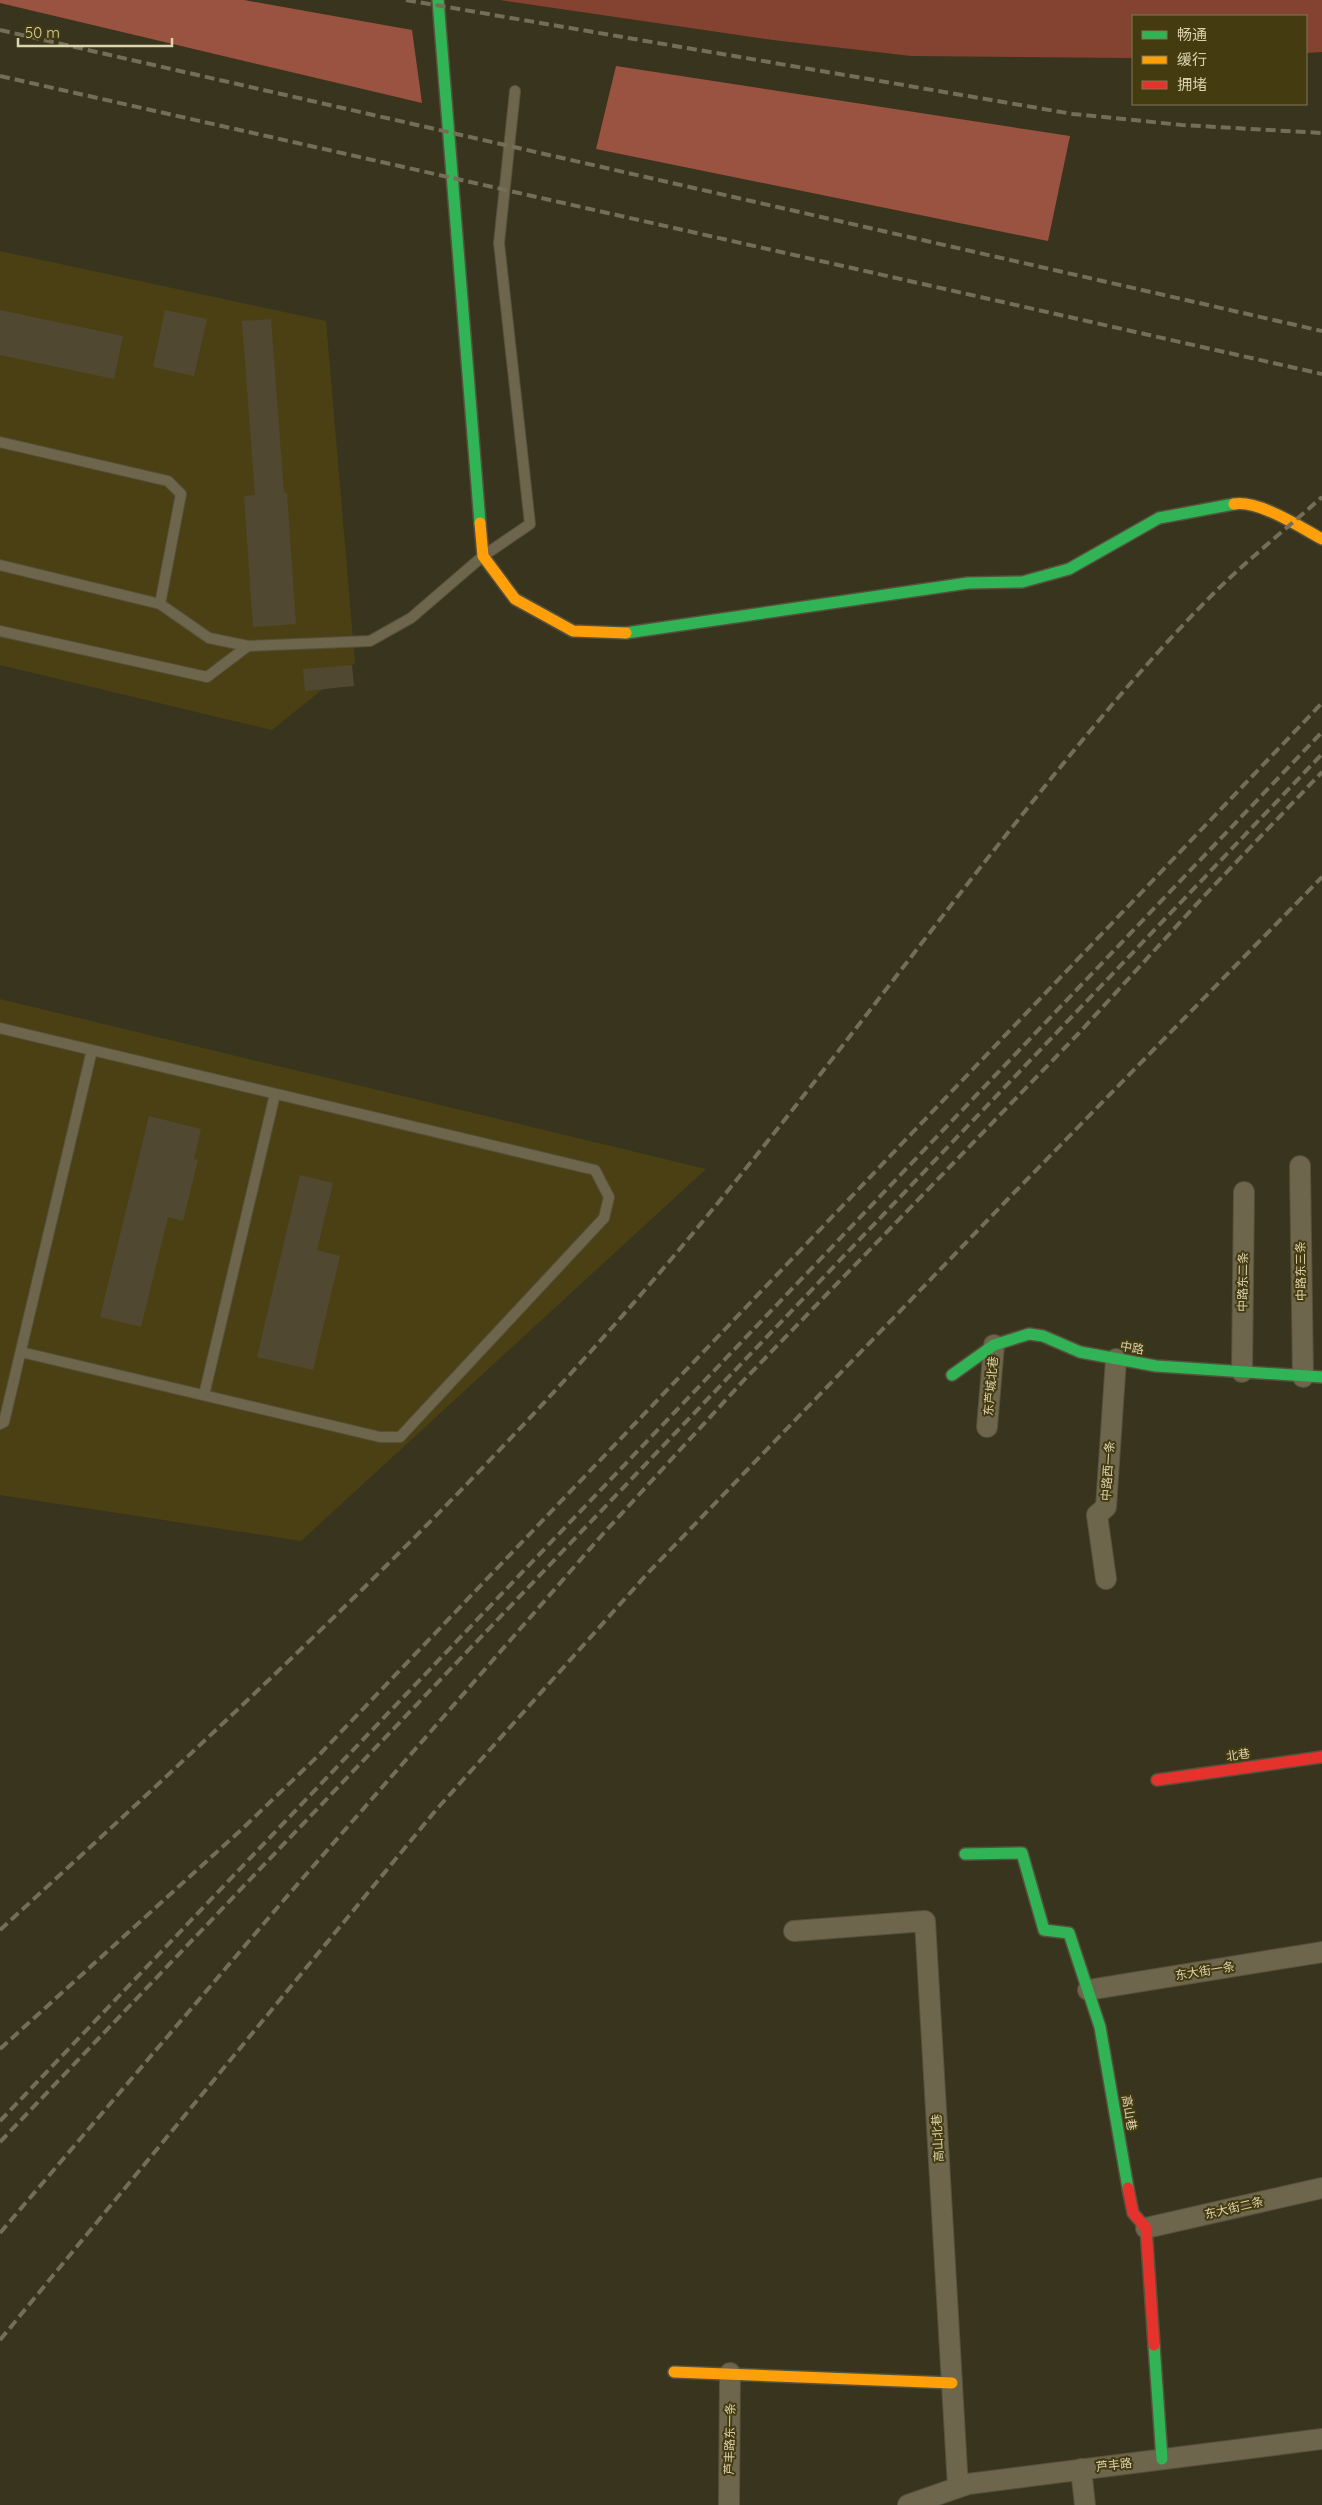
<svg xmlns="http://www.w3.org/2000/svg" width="1322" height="2505" viewBox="0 0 1322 2505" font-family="Quicksand,'Noto Sans SC',sans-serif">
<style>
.built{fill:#4b4014}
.green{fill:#834330}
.forest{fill:#995340}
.building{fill:#514832}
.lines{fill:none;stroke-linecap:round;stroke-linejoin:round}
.lane-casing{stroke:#55513c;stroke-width:12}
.street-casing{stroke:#55513c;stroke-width:22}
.fast-casing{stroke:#55513c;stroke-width:14}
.slow-casing{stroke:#55513c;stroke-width:14}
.jam-casing{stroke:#55513c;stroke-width:14}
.lane{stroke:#6d664c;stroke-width:10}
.street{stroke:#6d664c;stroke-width:20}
.fast{stroke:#30b455;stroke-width:11}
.slow{stroke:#ff9f0a;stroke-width:11}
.jam{stroke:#e5322d;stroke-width:11}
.rail{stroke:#746e58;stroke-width:4;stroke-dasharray:10 5;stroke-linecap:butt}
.labels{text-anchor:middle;stroke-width:4;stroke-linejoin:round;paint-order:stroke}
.street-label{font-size:12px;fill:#ddd4af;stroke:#453b11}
</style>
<rect width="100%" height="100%" fill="#39341d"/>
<path class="built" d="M0,251L326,321L355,663L272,730L0,665Z
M0,999L706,1169L301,1541L0,1495Z"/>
<path class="green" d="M500,0H1322V52L1306,53V16H1133V58L911,56L773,40Z"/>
<path class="forest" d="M0,0H244L412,30L422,103L0,3Z
M616,66L1070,136L1048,241L596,149Z"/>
<path class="building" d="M0,310L123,336L114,379L0,355Z
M165,310L207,319L194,376L153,367Z
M271,319L284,493H287L296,624L253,627L244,496L255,495L242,321Z
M352,665L354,686L305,691L303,669Z
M149,1116L201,1129L194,1159L198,1160L183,1221L168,1217L141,1327L100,1317Z
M300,1175L333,1183L317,1250L340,1256L313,1370L257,1357Z"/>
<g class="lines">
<defs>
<path id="lane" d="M0,442L168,481L181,494L160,604
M0,565L160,604L209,638L248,646L370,641L411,618L483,556L530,524L499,243L515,91
M0,631L207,677L248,646
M0,1028L595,1170L609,1197L604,1218L400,1437H380L21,1352
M204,1395L275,1094
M0,1424L4,1422L92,1050"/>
<path id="street" d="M1300,1166L1303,1377
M1242,1372L1244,1192
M987,1427L994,1345
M1106,1579L1097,1515L1106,1507L1116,1359
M794,1931L925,1921L958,2487
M1088,1990L1322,1952
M1146,2228L1322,2188
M1081,2469L1085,2505
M729,2505L730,2373
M908,2505L968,2484L1322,2439"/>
<path id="fast" d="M438,0L480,523
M626,633L968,583L1022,582L1069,569L1159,518L1234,504
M952,1375L994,1345L1029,1334L1043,1336L1080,1352L1156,1366L1322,1377
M965,1854L1022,1853L1044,1930L1069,1933L1100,2027L1128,2188
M1154,2345L1162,2459"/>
<path id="slow" d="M1234,504C1259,500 1300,527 1322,539
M480,523L483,556L515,599L573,631L626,633
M674,2372L952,2383"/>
<path id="jam" d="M1157,1780L1322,1757
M1128,2188L1133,2213L1146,2228L1154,2345"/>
</defs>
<use href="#lane" class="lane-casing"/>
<use href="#street" class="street-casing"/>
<use href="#fast" class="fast-casing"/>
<use href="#slow" class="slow-casing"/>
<use href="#jam" class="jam-casing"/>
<use href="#lane" class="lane"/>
<use href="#street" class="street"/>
<use href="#fast" class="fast"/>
<use href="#slow" class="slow"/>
<use href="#jam" class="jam"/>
<path class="rail" d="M406,0L1073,114L1182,125L1322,133
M0,30L1322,331
M0,76L1322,374
M0,1930C234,1715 468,1500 673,1257C781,1129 880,996 983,864C1056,772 1129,679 1212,595C1246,561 1285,530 1322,497
M0,2049L241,1830L320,1754L1322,703
M0,2121L1322,732
M0,2142L1322,754
M0,2233L289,1894L602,1535L745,1379L1079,1033L1205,895L1322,772
M0,2340L436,1810L647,1574L1007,1200L1322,877"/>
</g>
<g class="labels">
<g class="street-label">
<text transform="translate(1301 1271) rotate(-91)" y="4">中路东三条</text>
<text transform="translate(1243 1282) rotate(-89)" y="4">中路东二条</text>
<text transform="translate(1132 1348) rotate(10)" y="4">中路</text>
<text transform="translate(991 1386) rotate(-85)" y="4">东芦城北巷</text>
<text transform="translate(1108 1471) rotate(-86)" y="4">中路西一条</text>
<text transform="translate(1238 1755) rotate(-8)" y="4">北巷</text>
<text transform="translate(1205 1971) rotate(-9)" y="4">东大街一条</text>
<text transform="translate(1129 2113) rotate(80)" y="4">高山巷</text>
<text transform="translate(938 2138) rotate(-93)" y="4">高山北巷</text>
<text transform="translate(1234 2208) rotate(-13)" y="4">东大街二条</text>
<text transform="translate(730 2439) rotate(-89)" y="4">芦丰路东一条</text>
<text transform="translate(1114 2465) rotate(-7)" y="4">芦丰路</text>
</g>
</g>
<rect x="1132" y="15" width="175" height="90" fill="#453b11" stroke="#827850"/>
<rect x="1142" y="31" width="25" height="8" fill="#30b455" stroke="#827850"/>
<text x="1177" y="40" font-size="15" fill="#ddd4af">畅通</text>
<rect x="1142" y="56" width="25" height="8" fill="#ff9f0a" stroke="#827850"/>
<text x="1177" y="65" font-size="15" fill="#ddd4af">缓行</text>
<rect x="1142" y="81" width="25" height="8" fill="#e5322d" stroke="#827850"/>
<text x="1177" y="90" font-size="15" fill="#ddd4af">拥堵</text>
<path d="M18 38v8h154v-8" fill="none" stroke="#ddd4af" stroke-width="2.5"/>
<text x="25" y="38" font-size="15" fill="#ddd4af" stroke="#453b11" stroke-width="4" paint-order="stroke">50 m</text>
</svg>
